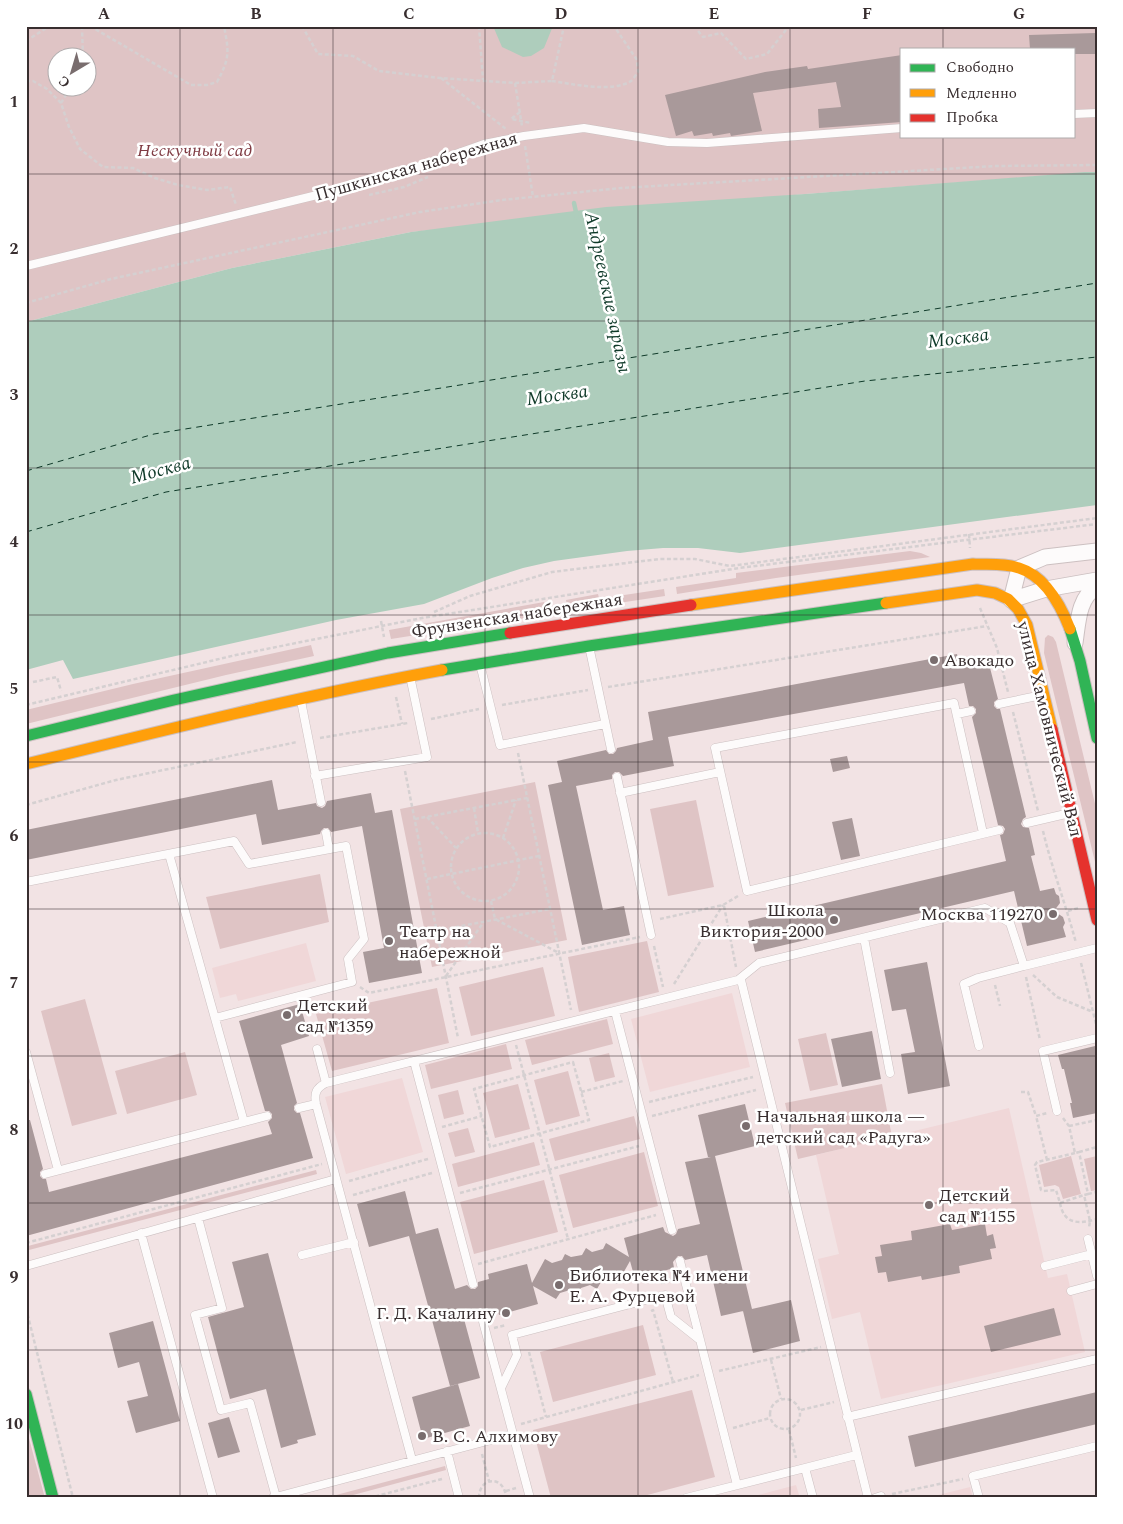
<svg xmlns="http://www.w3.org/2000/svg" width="1123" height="1524" viewBox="0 0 1123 1524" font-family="Spectral,serif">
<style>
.built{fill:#f0d7d8}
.green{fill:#dfc4c5;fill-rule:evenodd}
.water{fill:#aecdbc}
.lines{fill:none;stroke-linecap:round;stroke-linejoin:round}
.stream{stroke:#aecdbc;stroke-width:4.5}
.ferry{stroke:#0f3a29;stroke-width:1;stroke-dasharray:6 5;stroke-linecap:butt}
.building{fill:#a9999a}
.lane-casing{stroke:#ccc0c1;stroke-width:9}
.street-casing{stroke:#ccc0c1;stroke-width:17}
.fast-casing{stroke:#ccc0c1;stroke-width:13}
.slow-casing{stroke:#ccc0c1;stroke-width:13}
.jam-casing{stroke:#ccc0c1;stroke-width:13}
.path{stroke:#d5d0d1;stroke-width:2.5;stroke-dasharray:4 2.5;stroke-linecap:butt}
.lane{stroke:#fdfbfb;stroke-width:8}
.street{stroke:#fdfbfb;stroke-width:15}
.fast{stroke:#30b455;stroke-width:11}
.slow{stroke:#ff9f0a;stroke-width:11}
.jam{stroke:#e5322d;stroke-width:11}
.grid{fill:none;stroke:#382e2f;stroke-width:1;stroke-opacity:0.55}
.poi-dot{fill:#796d6e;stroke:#fff;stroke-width:2}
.labels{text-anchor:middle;stroke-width:5;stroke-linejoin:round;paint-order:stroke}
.park-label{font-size:18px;font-style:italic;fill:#803c44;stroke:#fff}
.street-label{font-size:18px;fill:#382e2f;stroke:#fff}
.poi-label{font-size:18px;fill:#382e2f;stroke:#fff;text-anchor:start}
.water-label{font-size:19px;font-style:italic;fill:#0f3a29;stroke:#fff}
.neatline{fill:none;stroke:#382e2f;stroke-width:2}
.grid-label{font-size:16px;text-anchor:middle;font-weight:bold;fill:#382e2f}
</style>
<rect width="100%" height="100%" fill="#f2e3e4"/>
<path class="built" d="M306,943L316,981L238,1001L236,994L220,998L212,968Z
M732,993L750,1067L650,1092L631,1019Z
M402,1078L423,1152L346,1174L325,1097Z
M1009,1108L1048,1278L1067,1274L1085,1352L881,1399L860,1312L832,1319L818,1259L839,1254L816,1155Z
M796,1485L800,1498H747Z
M970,1487L973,1498H926Z"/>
<path class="green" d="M26,26H1097V172L805,194L411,232L232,268L26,322ZM902,49H1074V136H902ZM58,58H88V88H58Z
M910,551L921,553L930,557L776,578L677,594L676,587L736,578V573Z
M664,589L665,596L612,604L611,597Z
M598,594L601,606L568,611L566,600Z
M544,602L546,608L556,606L557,613L391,639L389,630Z
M1048,635L1053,637L1056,642L1097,812V870L1044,653L1045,638Z
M311,645L314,656L226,675L26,724V710L133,684Z
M535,782L567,940L432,967L400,809Z
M696,800L714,887L668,896L650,809Z
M320,874L329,922L220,949L206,897Z
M647,941L659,992L579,1012L568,957Z
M543,967L555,1016L471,1036L459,987Z
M437,988L449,1043L332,1071L316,1014Z
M85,999L117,1114L72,1126L41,1011Z
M607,1019L613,1044L532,1065L525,1040Z
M826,1033L838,1085L810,1091L798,1039Z
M506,1044L512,1069L431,1089L425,1065Z
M185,1052L197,1095L127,1114L115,1071Z
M609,1053L615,1077L595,1082L589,1058Z
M568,1071L580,1116L546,1125L534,1080Z
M518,1084L530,1129L495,1138L483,1093Z
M882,1084L892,1137L798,1159L785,1103Z
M458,1090L464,1114L444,1119L438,1095Z
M634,1116L640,1139L555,1161L549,1139Z
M468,1128L475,1152L455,1157L448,1133Z
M534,1142L540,1165L458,1187L452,1164Z
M644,1152L658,1206L573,1228L559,1175Z
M1071,1156L1081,1194L1063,1199L1059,1187L1055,1185L1044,1187L1039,1165Z
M1097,1156V1190L1091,1191L1084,1159Z
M316,1170L317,1174L29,1250L28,1246Z
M544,1180L558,1232L474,1254L460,1202Z
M643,1325L656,1375L553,1402L540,1352Z
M692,1390L715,1477L636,1498H551L533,1430Z
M26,1427L45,1498H26Z
M445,1466L446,1470L342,1498H325Z"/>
<path class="water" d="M493,26H553L544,48L531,56L523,57L502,47Z
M1085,172H1097V505L740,553L698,548H663L627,551L554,561L523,568L492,578L424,604L336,620L73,679L63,660L26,670V322L232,268L411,232L606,207L805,194Z"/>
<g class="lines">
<path class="stream" d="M574,203L577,217"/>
<path class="ferry" d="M26,471L154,434L1097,283
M26,532L166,492L865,381L1097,357"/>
</g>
<path class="building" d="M1095,33V54H1074V49H1030L1029,35Z
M902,55V122L819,128L818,109L841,107L836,82L753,93L762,131L731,136L730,133L713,136L712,133L694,136L692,131L676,136L665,95L765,72L807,66L808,69Z
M957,654L960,666L988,660L998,699L994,702V706L997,709H1000L1026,817L1023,819L1021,824L1023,827L1029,828L1035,855L1031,856L1040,891L1054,888L1056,894L1059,896L1060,903L1054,911L1063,917L1065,923L1063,927L1066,937L1027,946L1014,891L755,952L748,921L1006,861L1000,835L1003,834L1005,829L1003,826L998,825L972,717L976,713V709L973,706H969L964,683L668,737L674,766L623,776L619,772H615L612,775V779L576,786L603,910L624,906L630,935L582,945L548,785L562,782L557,761L606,750L609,754H613L616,751L617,748L653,740L648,712Z
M847,756L850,768L833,772L830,759Z
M272,780L278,810L316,803L317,806L322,808L325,806L327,801L371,793L375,813L392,810L422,973L369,983L363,952L384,948L362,826L331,832L328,828H324L321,831L320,834L262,845L256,814L26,860V830Z
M852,818L860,856L841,860L832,822Z
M927,962L950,1086L908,1094L901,1054L915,1052L906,1009L892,1011L884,970Z
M300,1004L309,1036L281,1045L297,1103L294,1106V1110L297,1113H300L313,1158L26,1236V1120H30L43,1169L40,1172V1176L43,1179H46L49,1192L272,1134L268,1122L272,1118V1114L269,1111H265L239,1021Z
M872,1031L881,1079L842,1087L831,1039Z
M1095,1046L1097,1054V1113L1073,1118L1070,1103H1072L1064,1069H1062L1058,1055Z
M745,1104L755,1146L715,1156L752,1309L721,1316L707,1255L685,1260L682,1256H678L673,1262L674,1268L635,1279L630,1261L617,1284L610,1280L601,1282L597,1289L590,1285L581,1288L577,1294L570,1290L560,1293L556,1299L533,1286L538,1304L499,1315L498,1310L486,1313L485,1310L480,1308L477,1310L476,1316L464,1319L480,1378L450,1386L409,1236L369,1247L357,1204L405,1191L416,1234L438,1228L455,1289L467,1285L471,1289H475L478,1286V1282L489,1279L488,1274L527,1264L532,1283L545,1259L552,1263L562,1260L565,1254L571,1257L582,1255L586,1248L592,1252L603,1249L606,1243L629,1257L624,1238L663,1227L665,1232L673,1236L676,1234L678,1229L700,1224L685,1162L711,1157H708L698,1115Z
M950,1224L952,1230L985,1224L987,1236L993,1234L996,1248L990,1249L992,1259L959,1266L960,1273L922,1280L921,1276L888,1282L886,1272L878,1273L875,1257L882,1256L880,1245L912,1240L911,1231Z
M268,1253L316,1435L297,1440L298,1443L281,1448L266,1389L230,1399L208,1317L244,1307L232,1262Z
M791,1300L800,1341L753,1353L743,1311Z
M1054,1308L1061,1335L991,1352L984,1326Z
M153,1321L180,1421L136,1433L127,1401L148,1396L139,1362L118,1368L109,1333Z
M458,1384L470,1426L423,1439L412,1397Z
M1097,1392V1424L915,1467L908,1436Z
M229,1417L240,1452L218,1458L208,1423Z"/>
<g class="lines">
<defs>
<path id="lane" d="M1074,114L1097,113
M26,266L354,186L433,162L484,144L524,136L584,128L668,142L707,143L902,128
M589,646L611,749
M480,664L500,745L605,724
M301,701L321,802
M999,704L1042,695
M957,714L971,711
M315,776L427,757L410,676
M617,777L651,935
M620,793L720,772
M1027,823L1070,813
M326,833L329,849
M983,833L954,703L715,748L747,891L999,830
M169,854L244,1122
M26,882L234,841L249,864L346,846L364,939L348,959L352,982L215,1018
M864,938L890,1073
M741,980L868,1498
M615,1011L672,1230
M979,1046L964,984L978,978L1024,966
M317,1049L326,1083C316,1088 314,1093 316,1104L412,1460
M26,1052L58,1170
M414,1061L473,1284
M326,1083L738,980L759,963L985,908L1010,923L1024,966L1097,948
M299,1108L316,1104
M1057,1111L1043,1051L1097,1038
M45,1174L267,1116
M198,1218L222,1308L195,1315L221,1410L250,1403L276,1497
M141,1233L213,1498
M1088,1239L1097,1276
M302,1255L354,1242
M680,1261L737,1485
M26,1266L336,1179
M1045,1266L1092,1254
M1071,1291L1097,1284
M481,1314L530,1498
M501,1388L517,1355L512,1335L665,1295L671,1317L700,1340
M847,1417L1097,1359
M447,1451L459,1498
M805,1468L813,1498
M272,1498L513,1434
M686,1498L856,1455
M875,1498L881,1496
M979,1498L973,1476L1097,1446"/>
<path id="street" d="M1011,600L1019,568L1045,557L1097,551
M1011,600L1046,589L1097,580
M1075,643C1078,624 1078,597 1097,587"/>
<path id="fast" d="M1070,629L1080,661L1097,738
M442,670L589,646L886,603
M26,736L174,700L388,653L510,633
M26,1394L53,1498"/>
<path id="slow" d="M886,603L977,590L995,593L1008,599L1018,609L1027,625L1052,729
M691,605L973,564C988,565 1005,563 1019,568C1045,576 1061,606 1070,629
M26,764C164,730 302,696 442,670"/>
<path id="jam" d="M510,633L691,605
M1052,729L1097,920"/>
</defs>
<use href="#lane" class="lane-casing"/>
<use href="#street" class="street-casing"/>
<use href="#fast" class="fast-casing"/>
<use href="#slow" class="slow-casing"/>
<use href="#jam" class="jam-casing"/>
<path class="path" d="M82,26L83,58
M90,26L191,85H207L217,82C230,58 229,52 224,26
M302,26L318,54L353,56L379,71L440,78L515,83L552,81L564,26
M479,26L483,80
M702,26L698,31L703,37L721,33L746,59L767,54L789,26
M26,41L48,27L55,26
M441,78L506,129
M26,81H33L47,89L61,103L69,127L80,149L103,167L133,168L155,178L178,185L207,190L230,187L236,205
M552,81C572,84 613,93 631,81C634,79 636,74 638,72L637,60L614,26
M515,83L522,126
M61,103L70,88
M520,112L511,119L531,123
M525,146L533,197
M369,195L404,187L428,177
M26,303L111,279L420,212L502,200L621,188L996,166L1097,165
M969,534L970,548
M980,608L997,648L1008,692
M434,612L470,596L552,572L660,559H695L730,566L1097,518
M381,621L384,637
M1097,642V648
M33,682L57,677L61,691
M608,687L987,626
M396,697L402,724
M26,705L236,655L422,618L739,568L1097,524
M502,705L588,690
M1013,712L1038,811
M431,719L479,709
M320,738L408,723
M518,753L571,1010
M405,771L458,1038
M26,805L116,780L297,742
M474,808L478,833
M427,817L456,848
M415,819L527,798
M1043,831C1052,869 1066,905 1076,943
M451 867a34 34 0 1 1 68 0a34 34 0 1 1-68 0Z
M503,838L516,800
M427,879L539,856
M491,901L495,919L557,952
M724,906L736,967
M1068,911L1078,908
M660,919L723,905L738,896
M436,931L550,909
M654,946L663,987
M1081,963L1097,1028
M1033,975L1057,997L1093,1012
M446,976L483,923
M1026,977L1040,1040
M674,984L723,905
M995,985L1000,1006
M360,987L369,993L640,937
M516,1045L568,1239
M573,1062L589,1120L490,1147L474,1089Z
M581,1092L623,1081
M1021,1092H1028L1036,1116
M649,1102L753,1077
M652,1116L756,1090
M1063,1118L1069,1126L1075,1153L1079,1152L1088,1194L1084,1195L1090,1221L1089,1228
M1069,1126L1097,1120
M442,1127L482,1116
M1079,1152L1097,1147
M1075,1153L1037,1162L1035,1165L1041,1190L1043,1191L1056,1190L1060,1203L1084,1195
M1047,1160L1036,1116L1047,1113
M349,1181L428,1159
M460,1193L639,1146
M1088,1194L1097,1192
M353,1195L432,1173
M1060,1203C1064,1225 1079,1224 1097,1219
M26,1243L322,1164
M478,1264L656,1215
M661,1283L673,1280
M26,1308L73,1498
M651,1311L653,1310L673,1382
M494,1328L506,1325
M529,1352L546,1417
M771,1360L781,1399
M719,1371L821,1347
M770 1414a15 15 0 1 1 30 0a15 15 0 1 1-30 0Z
M801,1410L834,1402
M521,1424L699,1375
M733,1428L770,1418
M789,1430L796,1458
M482,1454L489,1481
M506,1491L516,1488
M892,1494L963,1479
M369,1498L442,1479
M479,1498C479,1476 505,1475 506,1498"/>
<use href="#lane" class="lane"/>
<use href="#street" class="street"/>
<use href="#fast" class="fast"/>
<use href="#slow" class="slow"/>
<use href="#jam" class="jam"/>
</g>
<path class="grid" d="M180,26V1498M333,26V1498M485,26V1498M638,26V1498M790,26V1498M943,26V49M943,136V1498M26,174H1097M26,321H1097M26,468H1097M26,615H1097M26,762H1097M26,909H1097M26,1056H1097M26,1203H1097M26,1350H1097"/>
<g class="poi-dot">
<circle cx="934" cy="660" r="5"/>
<circle cx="1053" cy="914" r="5"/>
<circle cx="834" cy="920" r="5"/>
<circle cx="389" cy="941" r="5"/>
<circle cx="287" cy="1015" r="5"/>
<circle cx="746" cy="1126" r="5"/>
<circle cx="929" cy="1205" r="5"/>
<circle cx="559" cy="1285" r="5"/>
<circle cx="506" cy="1313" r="5"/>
<circle cx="422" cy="1436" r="5"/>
</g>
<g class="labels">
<g class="park-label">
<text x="195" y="156">Нескучный сад</text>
</g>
<g class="street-label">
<text transform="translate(416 166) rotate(-16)" y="6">Пушкинская набережная</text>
<text transform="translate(517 615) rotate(-9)" y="6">Фрунзенская набережная</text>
<text transform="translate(1050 729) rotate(76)" y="6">улица Хамовнический Вал</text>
</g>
<g class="poi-label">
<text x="944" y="666">Авокадо</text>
<text x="824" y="916" text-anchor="end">Школа<tspan x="824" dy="21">Виктория-2000</tspan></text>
<text x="1043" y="920" text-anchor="end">Москва 119270</text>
<text x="399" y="937">Театр на<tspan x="399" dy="21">набережной</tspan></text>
<text x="297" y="1011">Детский<tspan x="297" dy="21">сад №1359</tspan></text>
<text x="756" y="1122">Начальная школа —<tspan x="756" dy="21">детский сад «Радуга»</tspan></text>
<text x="939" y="1201">Детский<tspan x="939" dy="21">сад №1155</tspan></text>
<text x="569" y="1281">Библиотека №4 имени<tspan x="569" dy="21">Е. А. Фурцевой</tspan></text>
<text x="496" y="1319" text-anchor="end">Г. Д. Качалину</text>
<text x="432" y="1442">В. С. Алхимову</text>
</g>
<g class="water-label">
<text transform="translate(609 292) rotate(78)" y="7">Андреевские заразы</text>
<text transform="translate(958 337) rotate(-7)" y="7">Москва</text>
<text transform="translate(557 394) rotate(-8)" y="7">Москва</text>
<text transform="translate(160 469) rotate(-15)" y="7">Москва</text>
</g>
</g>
<rect width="1123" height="1524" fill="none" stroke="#ffffff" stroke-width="55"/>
<rect x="900" y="48" width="175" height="90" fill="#ffffff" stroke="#afabac"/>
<rect x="910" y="64" width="25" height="8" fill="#30b455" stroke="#afabac"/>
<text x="946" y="72" font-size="15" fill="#382e2f">Свободно</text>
<rect x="910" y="89" width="25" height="8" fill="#ff9f0a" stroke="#afabac"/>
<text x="946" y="98" font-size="15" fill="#382e2f">Медленно</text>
<rect x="910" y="114" width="25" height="8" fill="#e5322d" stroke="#afabac"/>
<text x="946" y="122" font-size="15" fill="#382e2f">Пробка</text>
<g transform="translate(72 72) rotate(218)"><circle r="24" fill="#ffffff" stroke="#afabac"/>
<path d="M0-4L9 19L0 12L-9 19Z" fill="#796d6e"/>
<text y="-8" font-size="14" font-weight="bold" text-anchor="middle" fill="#382e2f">С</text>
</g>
<rect x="28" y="28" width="1068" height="1468" class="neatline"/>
<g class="grid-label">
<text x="104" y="19">A</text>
<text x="256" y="19">B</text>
<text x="409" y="19">C</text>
<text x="561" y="19">D</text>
<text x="714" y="19">E</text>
<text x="867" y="19">F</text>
<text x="1019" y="19">G</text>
<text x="14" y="107">1</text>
<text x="14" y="254">2</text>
<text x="14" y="400">3</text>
<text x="14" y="547">4</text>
<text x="14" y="694">5</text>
<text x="14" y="841">6</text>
<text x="14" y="988">7</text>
<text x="14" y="1135">8</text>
<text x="14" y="1282">9</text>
<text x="14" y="1429">10</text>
</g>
</svg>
